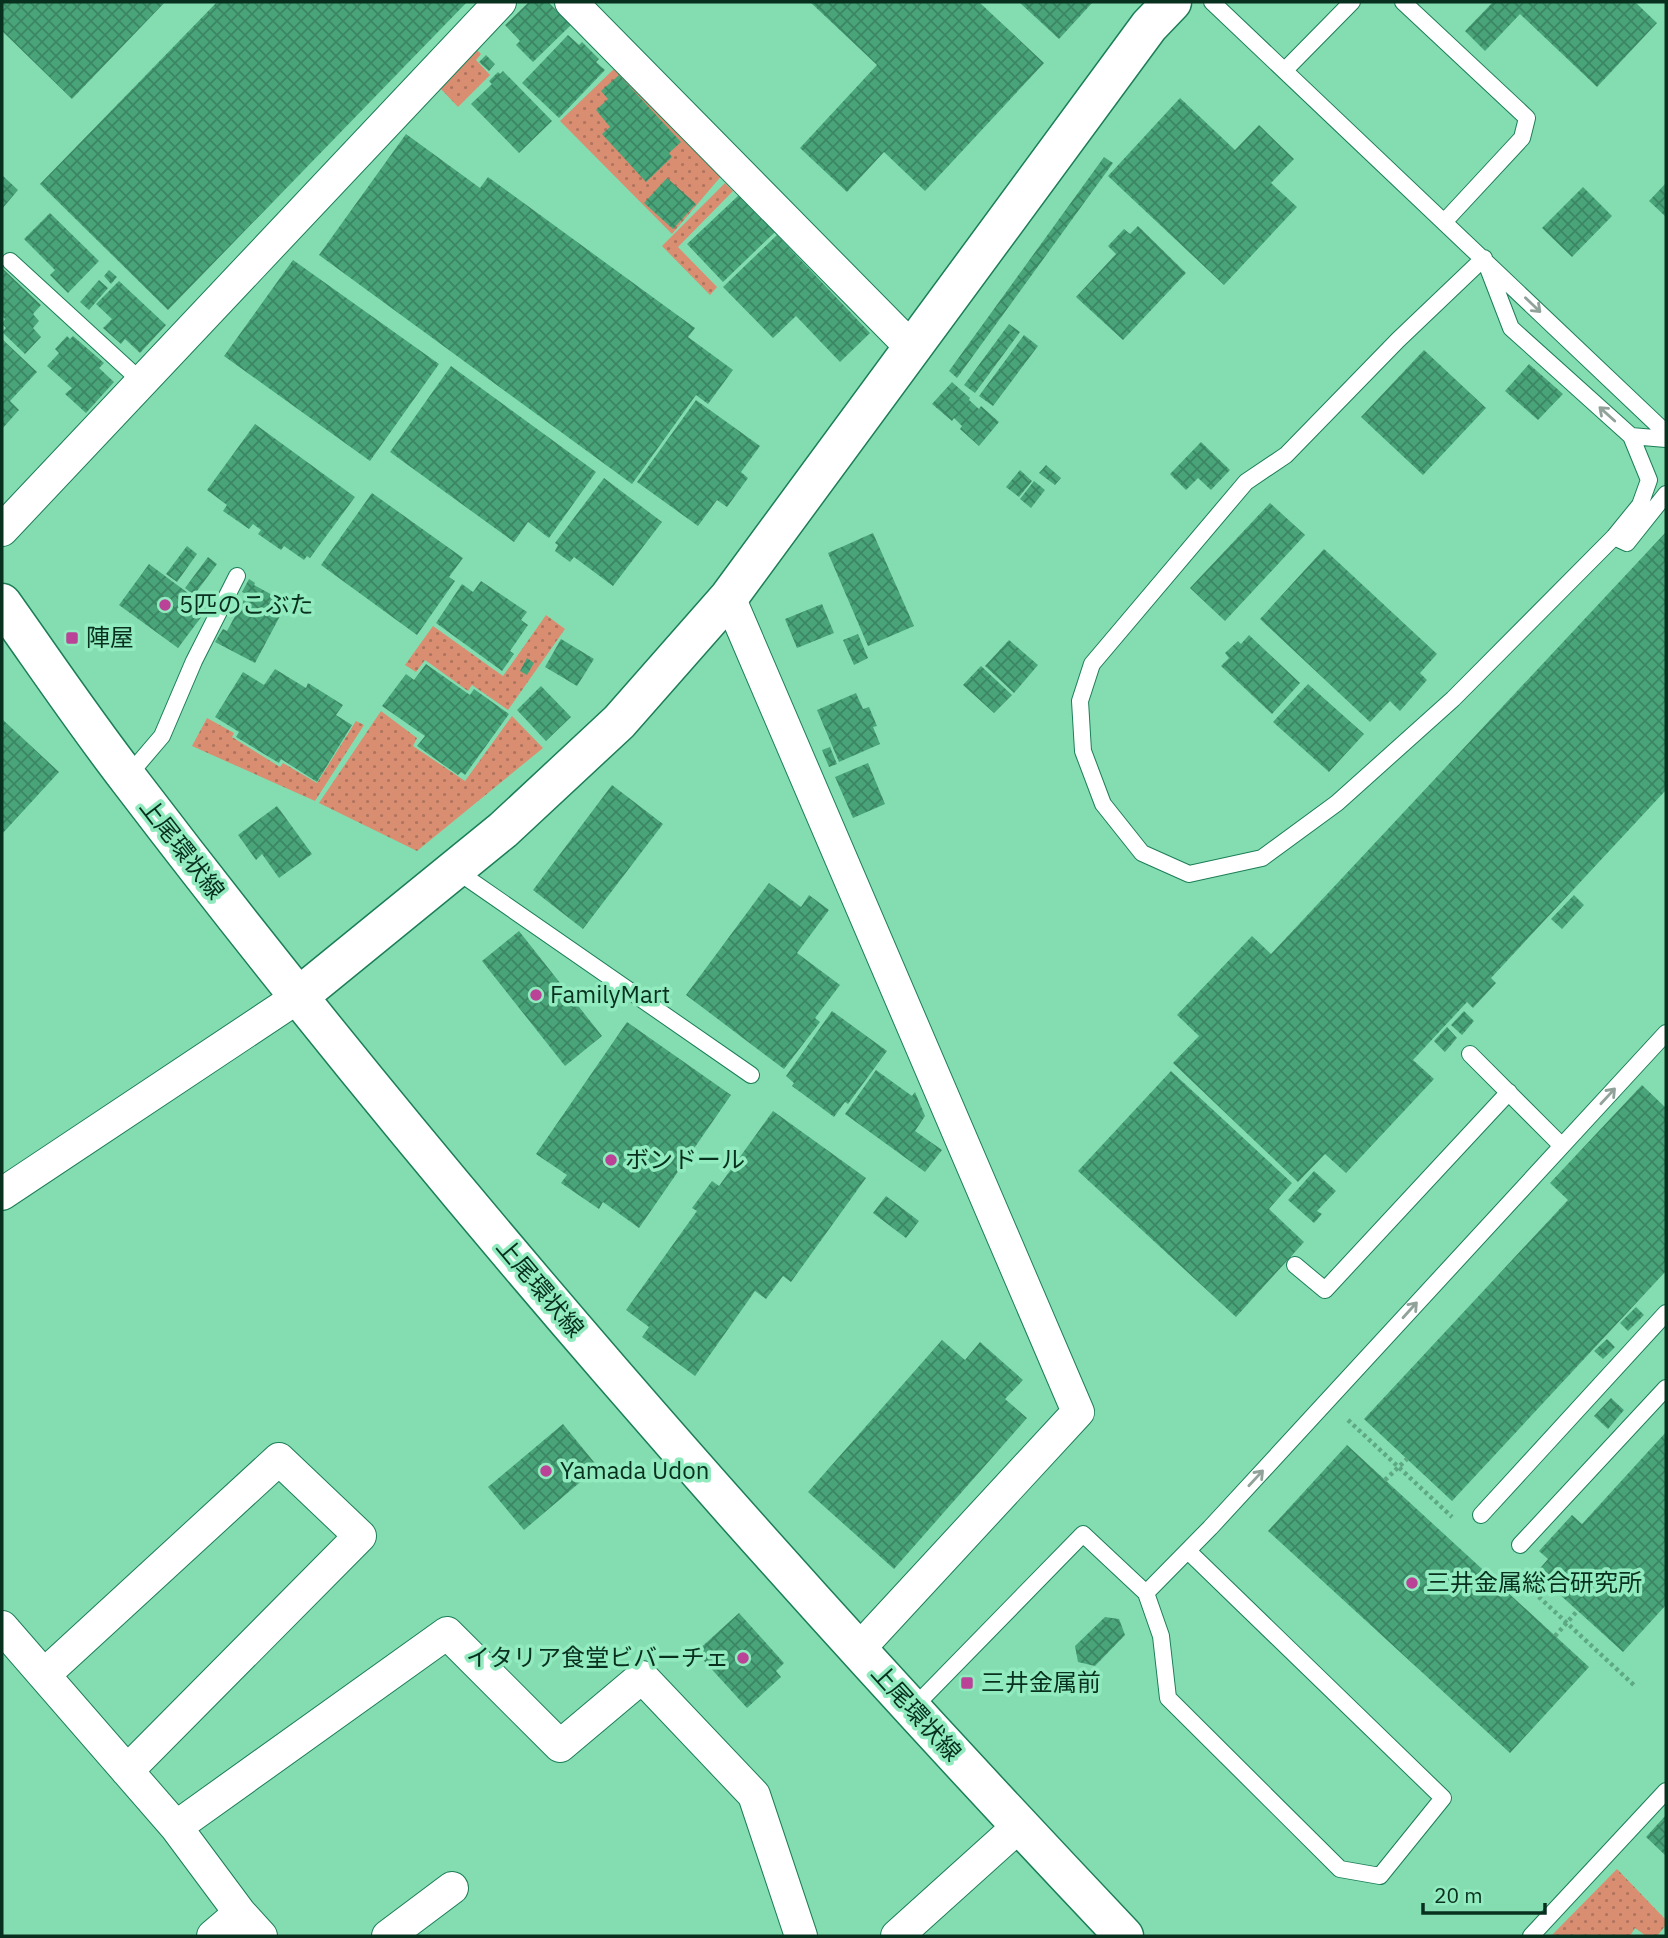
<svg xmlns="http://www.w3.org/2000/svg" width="1668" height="1938" viewBox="0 0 1668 1938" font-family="'IBM Plex Sans','Noto Sans JP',sans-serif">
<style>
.grass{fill:url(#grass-dots)}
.building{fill:url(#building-cross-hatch)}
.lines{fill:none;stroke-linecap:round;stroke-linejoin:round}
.service-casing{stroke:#1b7e57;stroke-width:18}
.minor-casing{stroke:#1b7e57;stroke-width:34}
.tertiary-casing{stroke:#1b7e57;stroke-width:41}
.secondary-casing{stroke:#1b7e57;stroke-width:41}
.path{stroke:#5ea884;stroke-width:4.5;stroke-dasharray:3.5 3.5;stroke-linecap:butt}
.service{stroke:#fff;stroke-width:16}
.minor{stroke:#fff;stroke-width:32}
.tertiary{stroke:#fff;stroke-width:38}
.secondary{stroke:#fff;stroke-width:38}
.path-bridge{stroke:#5ea884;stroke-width:4.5;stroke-dasharray:3.5 3.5;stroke-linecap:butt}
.oneway{stroke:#90a29a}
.poi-dot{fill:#ba4297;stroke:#91ebbe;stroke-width:2.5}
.labels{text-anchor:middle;stroke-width:7;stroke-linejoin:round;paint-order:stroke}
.poi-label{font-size:24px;fill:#08301f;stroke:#91ebbe;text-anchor:start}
.street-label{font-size:24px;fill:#08301f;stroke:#91ebbe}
</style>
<defs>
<pattern id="grass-dots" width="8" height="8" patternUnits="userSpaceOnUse" patternTransform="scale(1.75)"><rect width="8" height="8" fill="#d98e72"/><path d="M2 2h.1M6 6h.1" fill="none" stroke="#ae745d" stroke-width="1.8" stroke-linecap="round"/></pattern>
<pattern id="building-cross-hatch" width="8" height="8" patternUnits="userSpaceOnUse" patternTransform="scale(1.75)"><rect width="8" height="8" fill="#49a47a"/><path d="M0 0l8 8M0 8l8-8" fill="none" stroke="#3b8663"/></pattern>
</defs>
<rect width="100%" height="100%" fill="#84ddb1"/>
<path class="grass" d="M477,50L481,54L476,60L490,75L458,107L439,87Z
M618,65L723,174L672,234L560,121Z
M725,183L733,191L678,247L717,287L710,295L662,246Z
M546,615L565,629L508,710L472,685L468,691L425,660L416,672L405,665L433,626L503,676Z
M381,711L417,738L413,746L465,781L512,716L543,748L417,851L319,803Z
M207,718L234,733L232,737L280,767L283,763L317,783L356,721L364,725L315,801L192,746Z
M1617,1869L1666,1920V1925L1657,1936H1646L1635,1928L1630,1936H1551Z"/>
<path class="building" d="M2,2H165L72,99L2,31Z
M217,2H467L168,310L40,184Z
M529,2H548L571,25L533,62L516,45L520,41L505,25Z
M810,2H979L1044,63L925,191L884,152L847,192L800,148L877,65Z
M1019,2H1093L1059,39Z
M1493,2H1635L1657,23L1597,87L1520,14L1485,51L1465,31Z
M568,35L579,45L582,42L599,59L596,62L605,70L559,118L522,83Z
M486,55L495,64L489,71L479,62Z
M503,71L552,121L519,153L471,104L492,84L489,81L498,72L500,74Z
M619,75L681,142L669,153L672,157L646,182L602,134L610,127L596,110L608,99L601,91Z
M1180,98L1235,150L1259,125L1294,159L1271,183L1297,207L1224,285L1108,176Z
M406,134L480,188L488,177L695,328L688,337L733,370L708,404L696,395L632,484L319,255Z
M1104,157L1113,163L957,378L949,371Z
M2,175L18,190L2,209Z
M667,178L696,204L673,229L644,203Z
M1666,183V217L1649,201Z
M1583,187L1612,216L1572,257L1542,228Z
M739,195L775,232L723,282L687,244Z
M50,213L99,261L68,293L50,275L55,270L24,239Z
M1138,226L1186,273L1123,340L1076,297L1116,254L1108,246L1124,229L1130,234Z
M777,235L870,333L840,362L796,316L773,338L723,287Z
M293,260L439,364L370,461L224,356Z
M2,268L41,305L33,314L39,321L33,328L41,337L25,354L2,332L6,328L2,324L5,319L2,316Z
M109,270L117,277L111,284L104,276Z
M99,280L108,288L89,310L80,302Z
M119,281L166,325L140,353L125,339L121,344L103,328L112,319L96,304Z
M1009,324L1020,332L975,393L964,385Z
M1024,335L1038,346L993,406L979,396Z
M67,336L70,339L73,336L104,363L99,368L114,382L86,413L65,394L72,388L47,366L59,353L55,349Z
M2,339L37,372L10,401L19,410L2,429Z
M1424,350L1486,408L1423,475L1361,417Z
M1529,364L1563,394L1538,420L1505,391Z
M451,366L596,472L549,538L528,522L514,542L390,452Z
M952,382L970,398L969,400L979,409L981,406L999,422L979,446L960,429L962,426L954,418L952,421L932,404Z
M696,400L760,446L741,472L748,478L727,507L717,500L698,526L637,482Z
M255,424L355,497L310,558L307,556L304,560L284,546L281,550L258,534L261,530L253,524L249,529L223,511L227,505L207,490Z
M1201,442L1230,470L1211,490L1198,478L1186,490L1170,474Z
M1046,465L1061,478L1055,485L1039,473Z
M1020,470L1032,481L1019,497L1006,487Z
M604,478L662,522L613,586L574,557L570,562L555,551L558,545L555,543Z
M1034,481L1045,490L1031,508L1020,499Z
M372,493L463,558L449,577L455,581L417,635L321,565Z
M1270,503L1305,535L1225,621L1190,588Z
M1666,532V790L1491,978L1496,983L1473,1008L1467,1002L1413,1060L1434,1079L1346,1173L1325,1154L1298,1182L1173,1063L1199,1036L1177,1015L1252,936L1271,954Z
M873,533L914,626L868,646L828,553Z
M187,546L197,554L177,582L166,574Z
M1324,549L1437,654L1420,673L1427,680L1400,711L1390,701L1370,722L1260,619Z
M208,557L217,564L194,595L185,588Z
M149,564L208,608L178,648L119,605Z
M249,579L255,583L254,585L287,603L255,663L215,642L223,629L227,631L247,594L242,592Z
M481,581L527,612L521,620L528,625L510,651L514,654L502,671L436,623L462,584L473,592Z
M822,604L834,633L797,648L785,619Z
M858,634L868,658L854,665L843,640Z
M1249,635L1300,683L1272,714L1221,666L1229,658L1225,653L1238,641L1241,644Z
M561,639L594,659L577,686L545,667Z
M1009,640L1038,665L1014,693L985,666Z
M527,658L534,663L527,675L520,671Z
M426,664L470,695L474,689L509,714L465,775L461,772L458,775L417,746L425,736L382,706L406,674L414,680Z
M981,666L1012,695L994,713L963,685Z
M275,669L306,688L308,683L343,705L336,715L352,725L317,782L281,759L279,763L236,737L239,732L215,717L243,672L264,685Z
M1308,684L1364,734L1329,772L1273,722Z
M541,686L571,717L546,741L517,710Z
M856,693L863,709L869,707L877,726L873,727L880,744L839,762L817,710Z
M2,719L59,772L2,834Z
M830,747L837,764L829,767L822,750Z
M868,763L885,804L853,818L835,777Z
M612,785L663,824L583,929L533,890Z
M277,806L312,854L279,878L262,854L256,860L238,835Z
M769,883L801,907L809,895L829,910L797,953L840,985L815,1018L820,1022L784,1069L686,995Z
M1574,895L1584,905L1562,929L1551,919Z
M519,931L602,1036L565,1066L482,961Z
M832,1011L887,1051L848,1104L845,1102L834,1117L792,1086L794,1083L786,1076Z
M1464,1011L1474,1021L1462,1035L1451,1025Z
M627,1022L731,1095L639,1228L603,1202L599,1209L561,1183L567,1175L536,1154Z
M1447,1027L1457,1038L1445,1052L1434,1041Z
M876,1070L912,1096L915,1092L925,1116L915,1131L942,1150L925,1172L845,1114Z
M1171,1071L1292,1183L1269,1209L1304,1242L1236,1317L1078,1171Z
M1642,1085L1666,1108V1271L1452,1501L1364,1419L1568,1200L1550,1183Z
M773,1111L866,1178L791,1282L783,1276L766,1299L755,1291L695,1376L642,1337L649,1327L626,1310L697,1211L692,1208L712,1181L719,1186Z
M1314,1171L1336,1191L1317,1211L1322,1214L1314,1223L1288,1200Z
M886,1196L919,1221L906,1238L873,1213Z
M1636,1307L1644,1315L1628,1331L1620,1323Z
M1607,1339L1615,1347L1603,1359L1594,1351Z
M942,1340L965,1360L980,1342L1023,1380L1005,1399L1027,1418L894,1569L808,1492Z
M1611,1398L1624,1410L1608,1429L1594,1416Z
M563,1424L598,1467L524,1530L488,1487Z
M1666,1432V1605L1623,1652L1536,1573L1548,1559L1539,1551L1572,1515L1582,1524Z
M1347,1445L1589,1667L1510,1753L1268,1531Z
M739,1613L784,1663L776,1671L781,1677L747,1708L696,1652Z
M1105,1617L1119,1619L1125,1635L1095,1666L1078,1662L1075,1646Z
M1666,1815V1856L1646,1837Z"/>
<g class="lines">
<defs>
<path id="service" d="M1212,2L1666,433
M1403,2L1527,118L1522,138L1445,221
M1285,70L1352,2
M1484,258L1398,340L1286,455L1246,482L1092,664L1080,701L1083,751L1103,804L1142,853L1189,874L1262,858L1337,803L1453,699L1614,537L1640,505L1649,480L1631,436
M10,261L142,382
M1486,263L1511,328L1631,436L1666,439
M1614,537L1627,543L1666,494
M127,777L162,736L194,661L237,576
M454,869L751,1075
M1470,1054L1561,1145
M1295,1265L1325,1290L1509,1092
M1481,1515L1666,1313
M1520,1545L1666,1388
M1146,1593L1161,1636L1168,1698L1340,1869L1380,1876L1443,1798L1188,1551
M912,1709L1083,1534L1146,1593L1210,1528L1666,1033
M1531,1936L1666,1791"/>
<path id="minor" d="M571,2L911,347
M2,530L500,2
M729,597L1078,1412L858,1650
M2,1194L298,997
M2,1627L176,1827L240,1913L261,1936
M44,1675L279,1459L360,1536L127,1771
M176,1827L447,1633L560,1746L642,1677L754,1795L801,1936
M213,1936L240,1913
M388,1936L452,1888
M897,1936L1019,1826"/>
<path id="tertiary" d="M298,997L503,830L619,722L729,597L1149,26L1172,2"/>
<path id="secondary" d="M2,603C44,662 85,723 130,781C438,1185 774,1567 1124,1936"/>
</defs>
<use href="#service" class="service-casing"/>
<use href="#minor" class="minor-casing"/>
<use href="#tertiary" class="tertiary-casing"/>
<use href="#secondary" class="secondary-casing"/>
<path class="path" d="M1348,1420L1452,1517
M1513,1573L1636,1687"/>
<use href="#service" class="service"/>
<use href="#minor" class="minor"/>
<use href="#tertiary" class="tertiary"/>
<use href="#secondary" class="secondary"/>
<path class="path-bridge" d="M1385,1480L1407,1459
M1555,1636L1578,1610"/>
</g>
<defs><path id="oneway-shaft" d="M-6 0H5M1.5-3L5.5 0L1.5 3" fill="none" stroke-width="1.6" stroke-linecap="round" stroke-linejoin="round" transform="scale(1.75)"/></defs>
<g class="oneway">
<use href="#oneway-shaft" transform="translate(1533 305) rotate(44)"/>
<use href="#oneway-shaft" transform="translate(1607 414) rotate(-138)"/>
<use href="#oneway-shaft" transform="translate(1608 1096) rotate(-47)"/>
<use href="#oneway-shaft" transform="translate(1410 1310) rotate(-48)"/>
<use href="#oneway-shaft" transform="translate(1256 1478) rotate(-47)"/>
</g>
<g class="poi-dot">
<circle cx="165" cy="605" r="7"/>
<rect x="65" y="631" width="14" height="14" rx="3.5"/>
<circle cx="536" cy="995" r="7"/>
<circle cx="611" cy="1160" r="7"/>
<circle cx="546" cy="1471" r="7"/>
<circle cx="1412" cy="1583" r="7"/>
<circle cx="743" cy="1658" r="7"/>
<rect x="960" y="1676" width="14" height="14" rx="3.5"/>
</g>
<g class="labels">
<g class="poi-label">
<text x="179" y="613">5匹のこぶた</text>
<text x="86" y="646">陣屋</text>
<text x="550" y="1003">FamilyMart</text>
<text x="625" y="1168">ボンドール</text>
<text x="560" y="1479">Yamada Udon</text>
<text x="1426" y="1591">三井金属総合研究所</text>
<text x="729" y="1666" text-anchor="end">イタリア食堂ビバーチェ</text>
<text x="981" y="1691">三井金属前</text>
</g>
<g class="street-label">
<text transform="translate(182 849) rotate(52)" y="8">上尾環状線</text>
<text transform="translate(540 1288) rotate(50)" y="8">上尾環状線</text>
<text transform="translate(916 1713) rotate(48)" y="8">上尾環状線</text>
</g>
</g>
<rect width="1668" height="1938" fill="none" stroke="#08301f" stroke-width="7"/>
<path d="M1423 1903v10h122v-10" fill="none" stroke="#08301f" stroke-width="3.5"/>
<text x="1434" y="1903" font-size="21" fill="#08301f" stroke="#91ebbe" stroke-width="5" paint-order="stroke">20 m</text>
</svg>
